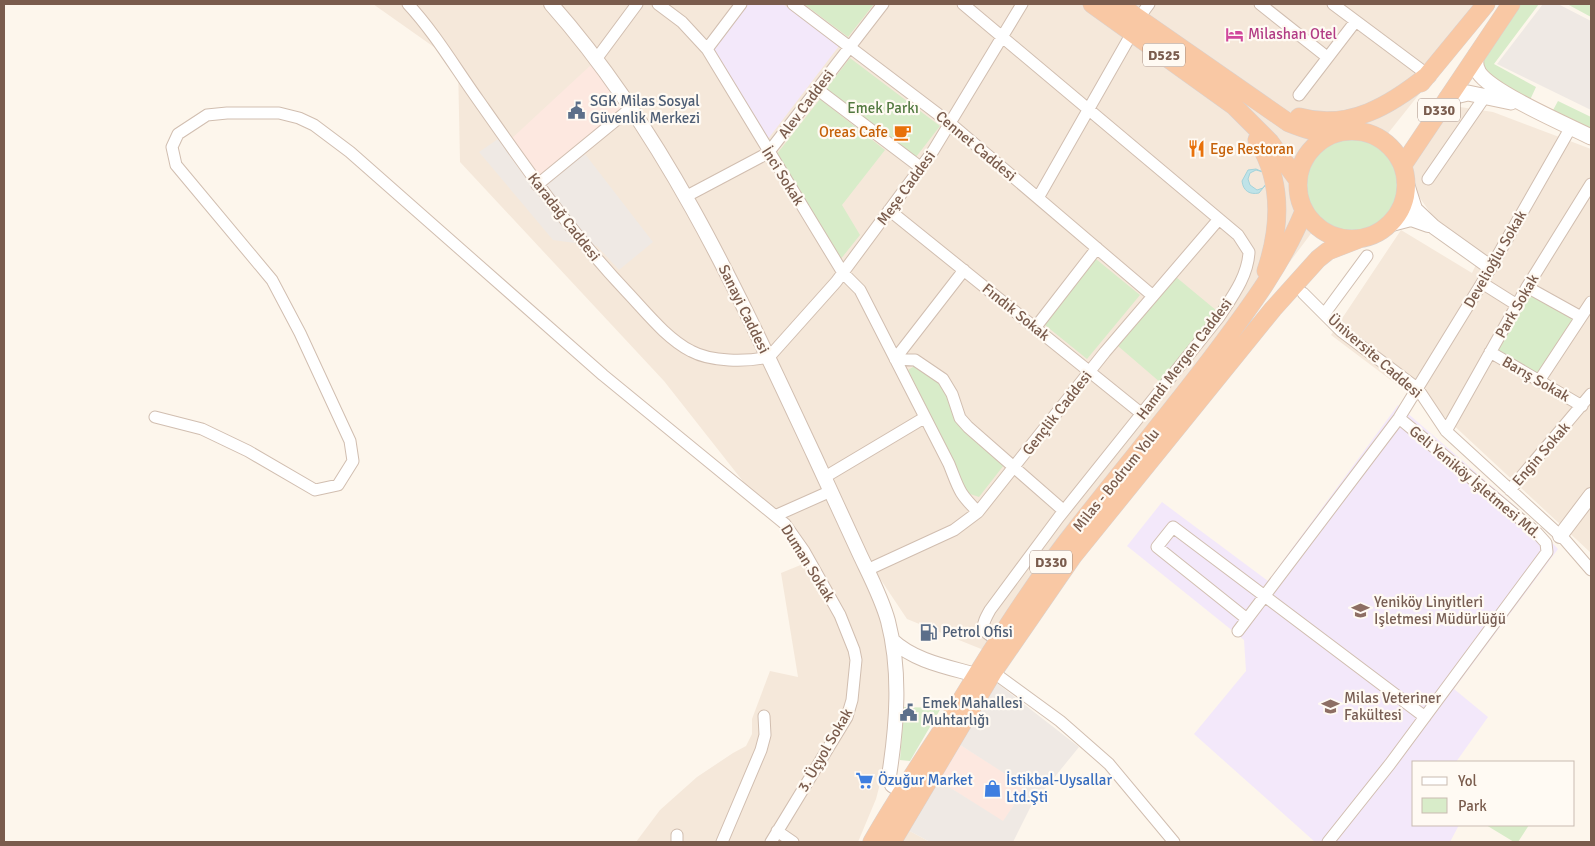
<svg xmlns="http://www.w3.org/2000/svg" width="1595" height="846" viewBox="0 0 1595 846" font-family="Signika,sans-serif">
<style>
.residential{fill:#f5e8da}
.commercial{fill:#fde8e0}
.industrial{fill:#efe9e4}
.education{fill:#f3e8fa}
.green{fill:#d8ecc9}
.water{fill:#bfe3e8;stroke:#a5d3da}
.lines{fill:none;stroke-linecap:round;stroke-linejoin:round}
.minor-casing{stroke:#d1beb0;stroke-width:13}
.tertiary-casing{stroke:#d1beb0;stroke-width:16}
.secondary-casing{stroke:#d6c0b0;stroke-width:17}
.trunk-casing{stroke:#dad1cd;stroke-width:19}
.minor{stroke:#fff;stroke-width:11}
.tertiary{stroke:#fff;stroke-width:14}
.secondary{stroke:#fff;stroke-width:15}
.trunk{stroke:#f9c8a4;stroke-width:18}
.labels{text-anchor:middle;stroke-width:4.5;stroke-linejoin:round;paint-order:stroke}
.shield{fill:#fffaf3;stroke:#a28b7f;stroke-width:1}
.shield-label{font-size:14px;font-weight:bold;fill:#7a5c4d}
.hotel-label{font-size:15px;fill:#b23c85;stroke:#fffaf3;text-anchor:start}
.service-label{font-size:15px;fill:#4e5e75;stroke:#fffaf3;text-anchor:start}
.street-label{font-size:15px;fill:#7a5c4d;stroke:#fffaf3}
.park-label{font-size:15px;fill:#537a41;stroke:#fffaf3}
.food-label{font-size:15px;fill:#c56008;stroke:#fffaf3;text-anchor:end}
.education-label{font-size:15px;fill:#785e54;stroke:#fffaf3;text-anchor:start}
.shop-label{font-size:15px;fill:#366cbe;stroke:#fffaf3;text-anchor:start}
</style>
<rect width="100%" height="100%" fill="#fdf6ec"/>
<path class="residential" d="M373,4H1491L1354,176L996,655L907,619L831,505L873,598L884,630L890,669L892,704L885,765L876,799L858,842H636L660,810L697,777L733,753L746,746L752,734V719L770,671L798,677L781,573L803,564L779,527L664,381L460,162L458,64Z
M1460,107L1493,112L1591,149V553L1422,396L1404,390L1331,335L1401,230L1472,273L1482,252L1462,241L1434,218L1408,181L1409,169L1445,113Z
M906,829L930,842H900Z"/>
<path class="commercial" d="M592,64L622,107L537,177L510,140Z
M957,743L1026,786L1003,822L935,778Z"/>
<path class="industrial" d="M1543,4H1558L1591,21V110L1497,64Z
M498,139L535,191L585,154L653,242L619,270L597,246L553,240L479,152Z
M993,680L1079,747L1031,806L1013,842H930L906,829L935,778L1003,821L1026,787L957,743Z"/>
<path class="education" d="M747,4H783L839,46L768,139L713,49Z
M1398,405L1531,520L1558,549L1454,689L1488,717L1456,762H1414V825H1459L1450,842H1315L1194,734L1246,671L1244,640L1127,546L1162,502L1268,581Z"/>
<path class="green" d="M804,4H874L848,37Z
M1519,4H1539L1494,64L1536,87L1530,100L1484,75L1479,57Z
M1567,4H1591V17Z
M850,58L940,126L916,157L826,89Z
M820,99L885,150L842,205L860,235L840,260L776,155Z
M1558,101L1591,117V131L1552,112Z
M1304 185a47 47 0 1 1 94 0a47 47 0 1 1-94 0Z
M1096,259L1140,295L1087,359L1045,325Z
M1176,277L1217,311L1161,383L1118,346Z
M1527,287L1581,317L1539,381L1490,352Z
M916,365C928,374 943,383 949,398C952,406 950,413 956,420L1004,465L979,497L970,494L963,487L951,456L908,370Z
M904,707L941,708L910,761L900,760Z
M1486,825H1529L1518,842H1514Z"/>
<path class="water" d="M1256,169L1263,172L1256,170L1250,173L1248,179L1250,185L1257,190L1263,188L1267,183L1259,193C1250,195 1243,191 1242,181L1248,170Z"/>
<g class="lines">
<defs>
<path id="minor" d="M408,4C435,33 456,69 479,101C526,168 571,233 627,292C646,312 666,338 691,351C711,362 746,362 769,357L836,282L933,151L1022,4
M658,4L682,22L707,49L843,273L860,290L949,464C959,489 958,492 978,512
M793,4L951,124L1153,296
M963,4L1238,235L1249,252C1248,276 1232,297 1219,317L1059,517L990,610C981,626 979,632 998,639
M1260,4L1327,57
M1333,4L1428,75
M1138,19L1149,4
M707,49L741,4
M597,58L637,4
M817,89L920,167
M1299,95L1355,22
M1428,179L1486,95
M537,185L631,108
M685,197L768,153L883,4
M1038,198L1132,33
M889,210L1142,414
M1482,283L1517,305
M1527,287L1581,317
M1303,293L1341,331L1418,389L1446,431L1565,540L1591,570
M1325,313L1367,256
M1035,328L1097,248
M1490,352L1582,406
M895,359L915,360L943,379L952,394L960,418L968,427L1064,511
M895,359L964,270
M1539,381L1591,302
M155,417L202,429L248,451L315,490L338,485L353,461L350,441L300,333L272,280L176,165L172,147L178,134L207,115L227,113H279L299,118L314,125L350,152L603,375L785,524L804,551L840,615L854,650L856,660L852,700L847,717L771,842
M1446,431L1527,287L1591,184
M825,477L924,418
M1510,490L1591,394
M777,515L831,491
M867,570L954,530L978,512L1105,352L1219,219
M1247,619L1157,547L1173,527L1425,717
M1238,631L1399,418L1482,283L1571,127
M993,672L1060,721L1109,764L1174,842
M777,831L793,842
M677,842V835
M722,842L761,750L765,735L764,716
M1328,842L1390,764L1547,552L1546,543L1537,533L1399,418"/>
<path id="tertiary" d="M551,4C667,135 740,297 814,455C830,489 845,523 861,557C871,578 882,599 888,621C901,671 897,725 889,776L892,785L901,791
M1407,184L1415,209L1434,227L1490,267
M1388,225L1411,219L1428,225
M1560,536L1591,495
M892,640C914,661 948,667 976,675"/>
<path id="secondary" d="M1476,55C1475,62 1475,67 1479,73C1493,93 1567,125 1591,137
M1447,98L1468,93L1511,102"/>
<path id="trunk" d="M1092,4L1234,106L1270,142L1297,179
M1118,4L1289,123C1304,129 1318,134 1335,132
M1421,83L1486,4
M1299,117C1349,131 1391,105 1428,75
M1298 185a54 54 0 1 1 108 0a54 54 0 1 1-108 0Z
M1257,140C1283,181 1281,226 1266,271
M1403,165L1511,4
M872,842C897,798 926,755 954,712C993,648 1032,585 1078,527C1124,468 1172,411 1217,351C1250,307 1283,263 1304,211
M892,842L993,672L1073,556L1273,309L1318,259L1328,251L1359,239"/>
</defs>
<use href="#minor" class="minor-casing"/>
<use href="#tertiary" class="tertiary-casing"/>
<use href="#secondary" class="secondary-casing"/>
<use href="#trunk" class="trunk-casing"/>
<use href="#minor" class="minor"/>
<use href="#tertiary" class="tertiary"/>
<use href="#secondary" class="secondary"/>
<use href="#trunk" class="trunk"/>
</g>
<defs>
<symbol id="hotel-bare" viewBox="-9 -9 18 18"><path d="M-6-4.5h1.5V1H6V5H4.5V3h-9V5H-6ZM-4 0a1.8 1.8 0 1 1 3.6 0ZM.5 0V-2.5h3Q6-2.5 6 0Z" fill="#d1479c" stroke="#fffaf3" stroke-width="2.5" paint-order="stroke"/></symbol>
<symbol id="civic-bare" viewBox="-9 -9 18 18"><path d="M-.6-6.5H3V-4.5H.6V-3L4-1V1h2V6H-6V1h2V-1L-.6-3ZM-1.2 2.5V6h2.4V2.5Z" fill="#5c6f8a" stroke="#fffaf3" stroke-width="2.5" paint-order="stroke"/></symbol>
<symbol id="cafe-bare" viewBox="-9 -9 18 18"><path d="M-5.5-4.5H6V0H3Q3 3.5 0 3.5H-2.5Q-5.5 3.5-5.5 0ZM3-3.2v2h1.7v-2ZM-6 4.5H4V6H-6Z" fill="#e8710a" stroke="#fffaf3" stroke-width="2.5" paint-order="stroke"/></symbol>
<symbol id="restaurant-bare" viewBox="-9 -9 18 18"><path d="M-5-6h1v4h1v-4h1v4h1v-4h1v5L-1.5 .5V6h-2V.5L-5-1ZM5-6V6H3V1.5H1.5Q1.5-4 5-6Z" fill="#e8710a" stroke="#fffaf3" stroke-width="2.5" paint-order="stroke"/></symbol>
<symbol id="school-bare" viewBox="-9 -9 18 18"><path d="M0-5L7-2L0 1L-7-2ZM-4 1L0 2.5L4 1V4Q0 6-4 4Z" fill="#8d6e63" stroke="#fffaf3" stroke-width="2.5" paint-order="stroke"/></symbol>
<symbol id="fuel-bare" viewBox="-9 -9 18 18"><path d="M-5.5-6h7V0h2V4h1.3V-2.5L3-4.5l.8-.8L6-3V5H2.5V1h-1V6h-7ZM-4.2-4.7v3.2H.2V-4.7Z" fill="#5c6f8a" stroke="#fffaf3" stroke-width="2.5" paint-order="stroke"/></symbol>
<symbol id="supermarket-bare" viewBox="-9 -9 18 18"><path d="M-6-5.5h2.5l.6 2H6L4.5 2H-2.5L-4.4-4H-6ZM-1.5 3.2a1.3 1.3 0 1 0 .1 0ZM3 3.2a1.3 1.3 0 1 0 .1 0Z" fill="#3f7fe0" stroke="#fffaf3" stroke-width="2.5" paint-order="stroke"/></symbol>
<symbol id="shop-bare" viewBox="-9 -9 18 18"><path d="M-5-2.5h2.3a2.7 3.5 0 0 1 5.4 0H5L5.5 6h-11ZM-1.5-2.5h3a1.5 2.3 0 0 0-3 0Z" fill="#3f7fe0" stroke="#fffaf3" stroke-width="2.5" paint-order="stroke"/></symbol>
</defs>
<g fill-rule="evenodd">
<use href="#hotel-bare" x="1222" y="22" width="25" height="25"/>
<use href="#civic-bare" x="564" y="98" width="25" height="25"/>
<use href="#cafe-bare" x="890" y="120" width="25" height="25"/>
<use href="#restaurant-bare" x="1184" y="136" width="25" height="25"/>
<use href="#school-bare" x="1348" y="598" width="25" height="25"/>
<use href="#fuel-bare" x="916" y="620" width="25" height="25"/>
<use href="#school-bare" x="1318" y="694" width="25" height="25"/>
<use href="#civic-bare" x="896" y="700" width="25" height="25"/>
<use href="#supermarket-bare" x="852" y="768" width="25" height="25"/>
<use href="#shop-bare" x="980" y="776" width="25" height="25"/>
</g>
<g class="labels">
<g class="shield">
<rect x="1143" y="43.5" width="42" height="23" rx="4"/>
<rect x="1418" y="98.5" width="42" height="23" rx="4"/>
<rect x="1030" y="550.5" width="42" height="23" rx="4"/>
</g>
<g class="shield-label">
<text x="1164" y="60">D525</text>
<text x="1439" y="115">D330</text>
<text x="1051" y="567">D330</text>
</g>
<g class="hotel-label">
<text x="1248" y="39">Milashan Otel</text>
</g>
<g class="service-label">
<text x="590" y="106">SGK Milas Sosyal<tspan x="590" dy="17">Güvenlik Merkezi</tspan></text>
<text x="942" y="637">Petrol Ofisi</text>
<text x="922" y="708">Emek Mahallesi<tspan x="922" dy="17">Muhtarlığı</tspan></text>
</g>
<g class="street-label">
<text transform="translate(806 104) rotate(-53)" y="5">Alev Caddesi</text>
<text transform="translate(976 146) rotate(40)" y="5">Cennet Caddesi</text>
<text transform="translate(783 176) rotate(58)" y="5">İnci Sokak</text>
<text transform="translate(906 188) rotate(-54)" y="5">Meşe Caddesi</text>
<text transform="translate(564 217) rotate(52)" y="5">Karadağ Caddesi</text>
<text transform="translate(1495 259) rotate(-60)" y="5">Develioğlu Sokak</text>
<text transform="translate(1517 306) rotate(-60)" y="5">Park Sokak</text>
<text transform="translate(744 309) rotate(64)" y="5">Sanayi Caddesi</text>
<text transform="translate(1016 312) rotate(39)" y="5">Fındık Sokak</text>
<text transform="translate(1375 356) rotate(41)" y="5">Üniversite Caddesi</text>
<text transform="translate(1184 359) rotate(-53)" y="5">Hamdi Mergen Caddesi</text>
<text transform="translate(1536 379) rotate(30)" y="5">Barış Sokak</text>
<text transform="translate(1057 413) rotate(-52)" y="5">Gençlik Caddesi</text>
<text transform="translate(1541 454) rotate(-49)" y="5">Engin Sokak</text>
<text transform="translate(1116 480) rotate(-51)" y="5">Milas - Bodrum Yolu</text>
<text transform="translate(1475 482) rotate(40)" y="5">Geli Yeniköy İşletmesi Md.</text>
<text transform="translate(808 563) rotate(58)" y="5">Duman Sokak</text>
<text transform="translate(825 750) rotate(-60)" y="5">3. Üçyol Sokak</text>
</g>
<g class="park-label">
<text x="883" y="113">Emek Parkı</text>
</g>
<g class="food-label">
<text x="888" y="137">Oreas Cafe</text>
<text x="1210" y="154" text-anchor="start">Ege Restoran</text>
</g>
<g class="education-label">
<text x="1374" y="607">Yeniköy Linyitleri<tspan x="1374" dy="17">Işletmesi Müdürlüğü</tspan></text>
<text x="1344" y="703">Milas Veteriner<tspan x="1344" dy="17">Fakültesi</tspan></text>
</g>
<g class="shop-label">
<text x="878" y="785">Özuğur Market</text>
<text x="1006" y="785">İstikbal-Uysallar<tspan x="1006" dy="17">Ltd.Şti</tspan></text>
</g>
</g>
<rect width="1595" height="846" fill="none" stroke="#7a5c4d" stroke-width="10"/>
<rect x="1412" y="761" width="162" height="65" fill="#fffaf3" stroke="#cabbb1"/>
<rect x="1422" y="777" width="25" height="8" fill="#ffffff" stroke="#cabbb1"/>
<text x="1458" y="786" font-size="15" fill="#7a5c4d">Yol</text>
<rect x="1422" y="798" width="25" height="15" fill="#d8ecc9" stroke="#cabbb1"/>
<text x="1458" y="811" font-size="15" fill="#7a5c4d">Park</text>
</svg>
